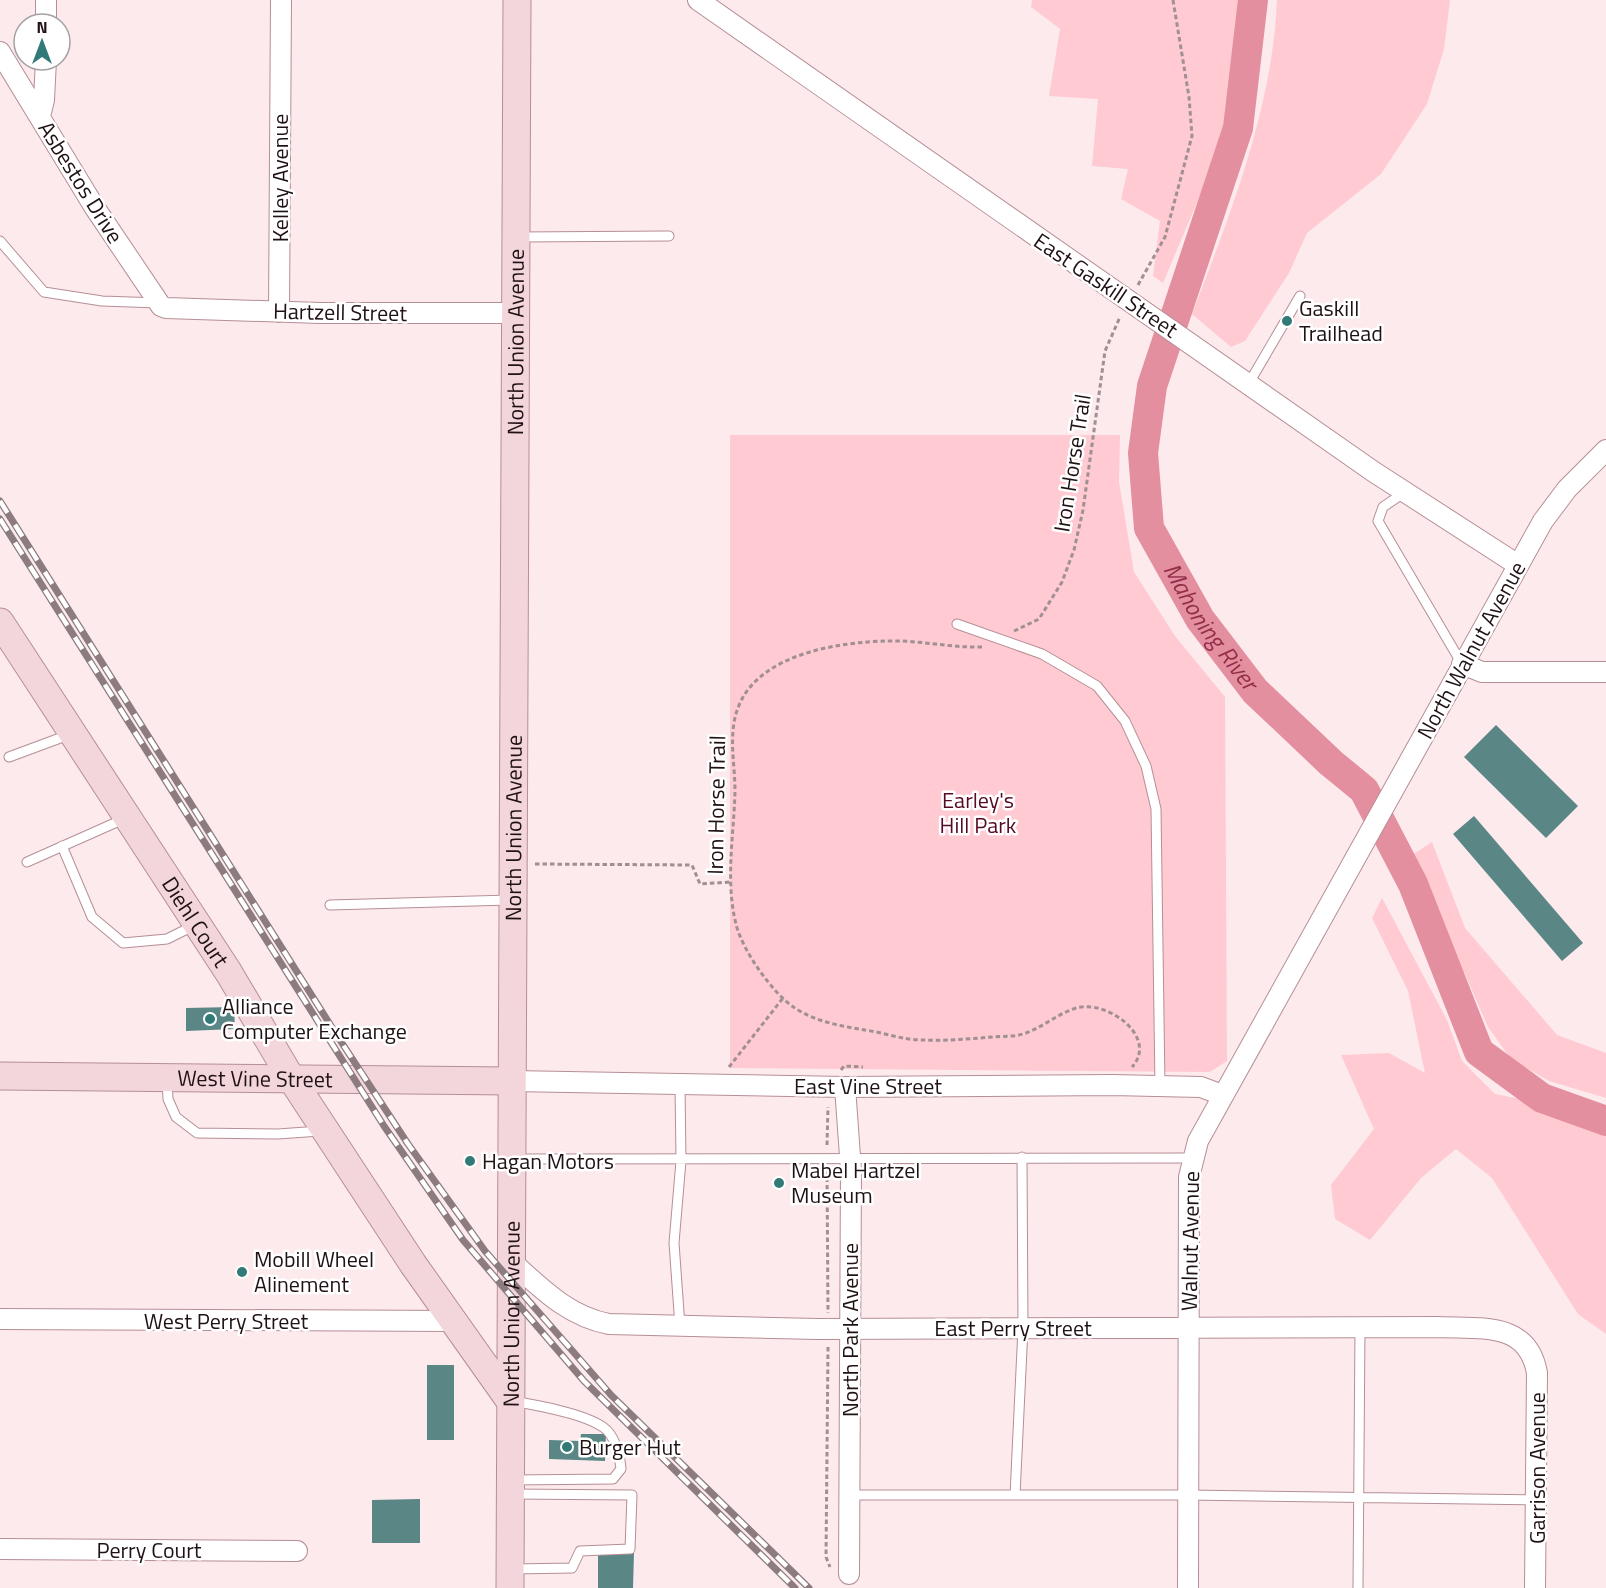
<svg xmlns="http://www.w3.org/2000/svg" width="1606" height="1588" viewBox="0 0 1606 1588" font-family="'Titillium Web',sans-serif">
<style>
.green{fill:#ffcad2}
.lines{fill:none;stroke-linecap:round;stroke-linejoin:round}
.river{stroke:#e48f9f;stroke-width:30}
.building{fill:#5a8685}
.lane-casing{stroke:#b68e95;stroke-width:11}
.street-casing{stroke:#b68e95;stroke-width:22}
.secondary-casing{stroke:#b68e95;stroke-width:29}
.path{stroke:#a09093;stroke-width:3;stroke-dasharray:4.5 3;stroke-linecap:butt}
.lane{stroke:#fff;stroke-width:9}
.street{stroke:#fff;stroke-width:20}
.secondary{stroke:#f3d6dc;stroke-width:27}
.rail-casing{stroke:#8c7c7f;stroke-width:7}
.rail{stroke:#fff;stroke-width:4.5;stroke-dasharray:14;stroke-linecap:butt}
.poi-dot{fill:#317a78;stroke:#fff;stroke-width:2}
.labels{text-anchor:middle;stroke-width:5;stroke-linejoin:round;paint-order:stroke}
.street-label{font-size:22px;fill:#1f1114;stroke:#fff}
.poi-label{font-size:22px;fill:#1f1114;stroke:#fff;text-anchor:start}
.park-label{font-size:22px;fill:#560a24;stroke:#fff}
.water-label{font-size:24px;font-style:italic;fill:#922e4a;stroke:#fff}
</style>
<rect width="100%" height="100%" fill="#fceaed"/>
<path class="green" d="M1032,0H1243L1233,101L1214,162L1163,283L1153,276L1160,221L1121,199L1128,169L1092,166L1098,99L1049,96L1060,29L1031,7Z
M1277,0H1450L1444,49L1427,104L1381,174L1307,233L1289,273L1245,341L1231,347L1192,314C1230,216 1273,106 1277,0Z
M730,435H1120L1119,482L1134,572L1175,636L1225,697L1227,1061L1210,1072L730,1068Z
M1432,842L1465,928L1557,1035L1606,1053V1098L1549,1081L1511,1059L1488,1027L1465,974L1442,935L1412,855Z
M1382,898L1447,1020L1462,1061L1495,1094L1525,1100L1598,1128L1606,1133V1334L1578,1314L1492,1178L1456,1149L1421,1178L1370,1240L1335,1219L1331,1185L1374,1129L1341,1055L1389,1053L1425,1073L1408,991L1372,918Z"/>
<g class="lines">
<path class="river" id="s1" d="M1253,0L1238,128L1152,386L1143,453L1149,528L1200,619L1255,691L1331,763L1364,790L1413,884L1479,1052L1542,1098L1606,1121"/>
</g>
<path class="building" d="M1496,725L1578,806L1546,838L1464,757Z
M1474,816L1583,943L1562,961L1453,834Z
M234,1007L235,1029L186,1031V1008Z
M427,1365H454V1440H427Z
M581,1434H606L605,1461L549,1459V1440L580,1441Z
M420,1499V1543H372V1500Z
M598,1552H634L633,1588H598Z"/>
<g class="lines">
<defs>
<path id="lane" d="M518,237L669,236
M0,241L44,292L102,301L159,303
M1249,383L1300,296
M1405,492L1383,507L1378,521L1462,664
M957,624L1042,654L1097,686L1125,721L1146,766L1156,809L1160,1086
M9,757L71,734
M62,846L92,917L123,943L167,939L195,925
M27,862L126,818
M330,905L510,900
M167,1081L168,1099L176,1117L197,1133L278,1134L320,1131
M680,1085L681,1161L674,1243L680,1326
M514,1159L1192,1158
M512,1480L613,1479L621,1469C620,1456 615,1435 603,1427C583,1413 536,1405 512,1401
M512,1494L632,1495L630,1549L580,1551L572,1568L513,1569
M850,1495H1188L1537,1500
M1015,1495L1023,1328L1022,1157
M1358,1588L1360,1327"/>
<path id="street" d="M698,0L1374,472L1518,565
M46,24V0
M0,52L95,208L161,306L166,308L320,313H515
M40,116L44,100L46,60
M279,312L281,0
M1462,664L1482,672H1606
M511,1081L845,1087L1112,1085L1201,1087L1222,1095
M845,1087L851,1170L849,1574
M510,1260C540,1287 567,1316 609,1324L818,1329L1439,1327C1481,1329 1528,1321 1537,1373L1535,1588
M0,1319L453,1321
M0,1549L297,1551
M1188,1588L1189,1177L1198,1141L1543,521L1567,489L1606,450"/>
<g id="secondary">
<path id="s2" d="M0,622L229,973L291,1078L413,1264L510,1401"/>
<path id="s3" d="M0,1076L511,1081"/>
<path id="s4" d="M510,1588L517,0"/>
</g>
</defs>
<use href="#lane" class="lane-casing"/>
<use href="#street" class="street-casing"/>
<use href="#secondary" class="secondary-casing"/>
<path class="path" d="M1138,285L1165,237L1192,136L1189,97L1173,0
M1014,631L1039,619L1062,582L1074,550L1083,510L1105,351L1120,317
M982,647C950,648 920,640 888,641C840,642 763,653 740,703C727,731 735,762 735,791C734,835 725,880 736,924C742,950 773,994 795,1008C816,1022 841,1026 865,1030C880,1032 895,1037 909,1039C937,1042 965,1039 993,1037C1003,1036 1014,1037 1023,1034C1042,1028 1057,1014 1076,1008C1107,999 1159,1037 1132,1067
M535,864L692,865L700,884L731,882
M729,1067L783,998
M841,1070L844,1066L863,1067
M827,1145L828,1107
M827,1170L828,1313
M828,1347L826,1557L830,1567"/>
<use href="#lane" class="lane"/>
<use href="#street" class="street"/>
<use href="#secondary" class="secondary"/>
<defs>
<path id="rail" d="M0,501L338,1037L408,1144L485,1251L611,1395L809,1588
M0,519L384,1126L463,1240L584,1381L795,1588"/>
</defs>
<use href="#rail" class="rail-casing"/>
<use href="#rail" class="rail"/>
</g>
<g class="poi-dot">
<circle cx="1287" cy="321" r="6"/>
<circle cx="210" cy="1019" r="6"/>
<circle cx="470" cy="1161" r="6"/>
<circle cx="779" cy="1183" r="6"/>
<circle cx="242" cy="1272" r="6"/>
<circle cx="567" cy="1447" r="6"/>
</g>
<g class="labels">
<g class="street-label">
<text transform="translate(280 178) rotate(-90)" y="8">Kelley Avenue</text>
<text transform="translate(81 182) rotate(58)" y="8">Asbestos Drive</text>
<text transform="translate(1106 285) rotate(34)" y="8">East Gaskill Street</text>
<text transform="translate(340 312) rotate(1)" y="8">Hartzell Street</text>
<text dy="8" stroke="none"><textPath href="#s4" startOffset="1246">North Union Avenue</textPath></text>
<text transform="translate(1072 463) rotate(-81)" y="8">Iron Horse Trail</text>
<text transform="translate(1471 650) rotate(-61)" y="8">North Walnut Avenue</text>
<text transform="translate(716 805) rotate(-89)" y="8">Iron Horse Trail</text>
<text dy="8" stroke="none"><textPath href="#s4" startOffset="760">North Union Avenue</textPath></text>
<text dy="8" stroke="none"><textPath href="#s2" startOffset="358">Diehl Court</textPath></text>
<text dy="8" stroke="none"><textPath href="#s3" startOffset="255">West Vine Street</textPath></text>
<text x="868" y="1094">East Vine Street</text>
<text transform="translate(1190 1241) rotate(-89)" y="8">Walnut Avenue</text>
<text dy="8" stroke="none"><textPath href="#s4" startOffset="274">North Union Avenue</textPath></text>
<text x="226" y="1329">West Perry Street</text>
<text x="1013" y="1336">East Perry Street</text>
<text transform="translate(850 1330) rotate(-90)" y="8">North Park Avenue</text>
<text transform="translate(1537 1468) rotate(-90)" y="8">Garrison Avenue</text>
<text x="149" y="1558">Perry Court</text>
</g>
<g class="poi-label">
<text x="1299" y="316">Gaskill<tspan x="1299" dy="25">Trailhead</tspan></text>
<text x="222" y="1014">Alliance<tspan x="222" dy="25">Computer Exchange</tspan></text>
<text x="482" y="1169">Hagan Motors</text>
<text x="791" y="1178">Mabel Hartzel<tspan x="791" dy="25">Museum</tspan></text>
<text x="254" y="1267">Mobill Wheel<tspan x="254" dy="25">Alinement</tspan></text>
<text x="579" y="1455">Burger Hut</text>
</g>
<g class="park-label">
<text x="978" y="808">Earley's<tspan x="978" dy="25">Hill Park</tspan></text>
</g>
<g class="water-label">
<text dy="8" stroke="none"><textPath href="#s1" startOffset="660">Mahoning River</textPath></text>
</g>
</g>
<g transform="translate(42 42)"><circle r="28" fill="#ffffff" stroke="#a5a0a1" stroke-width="1.5"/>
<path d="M0-4.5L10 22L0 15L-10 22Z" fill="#317a78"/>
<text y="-9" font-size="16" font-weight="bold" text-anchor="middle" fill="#1f1114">N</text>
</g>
</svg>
